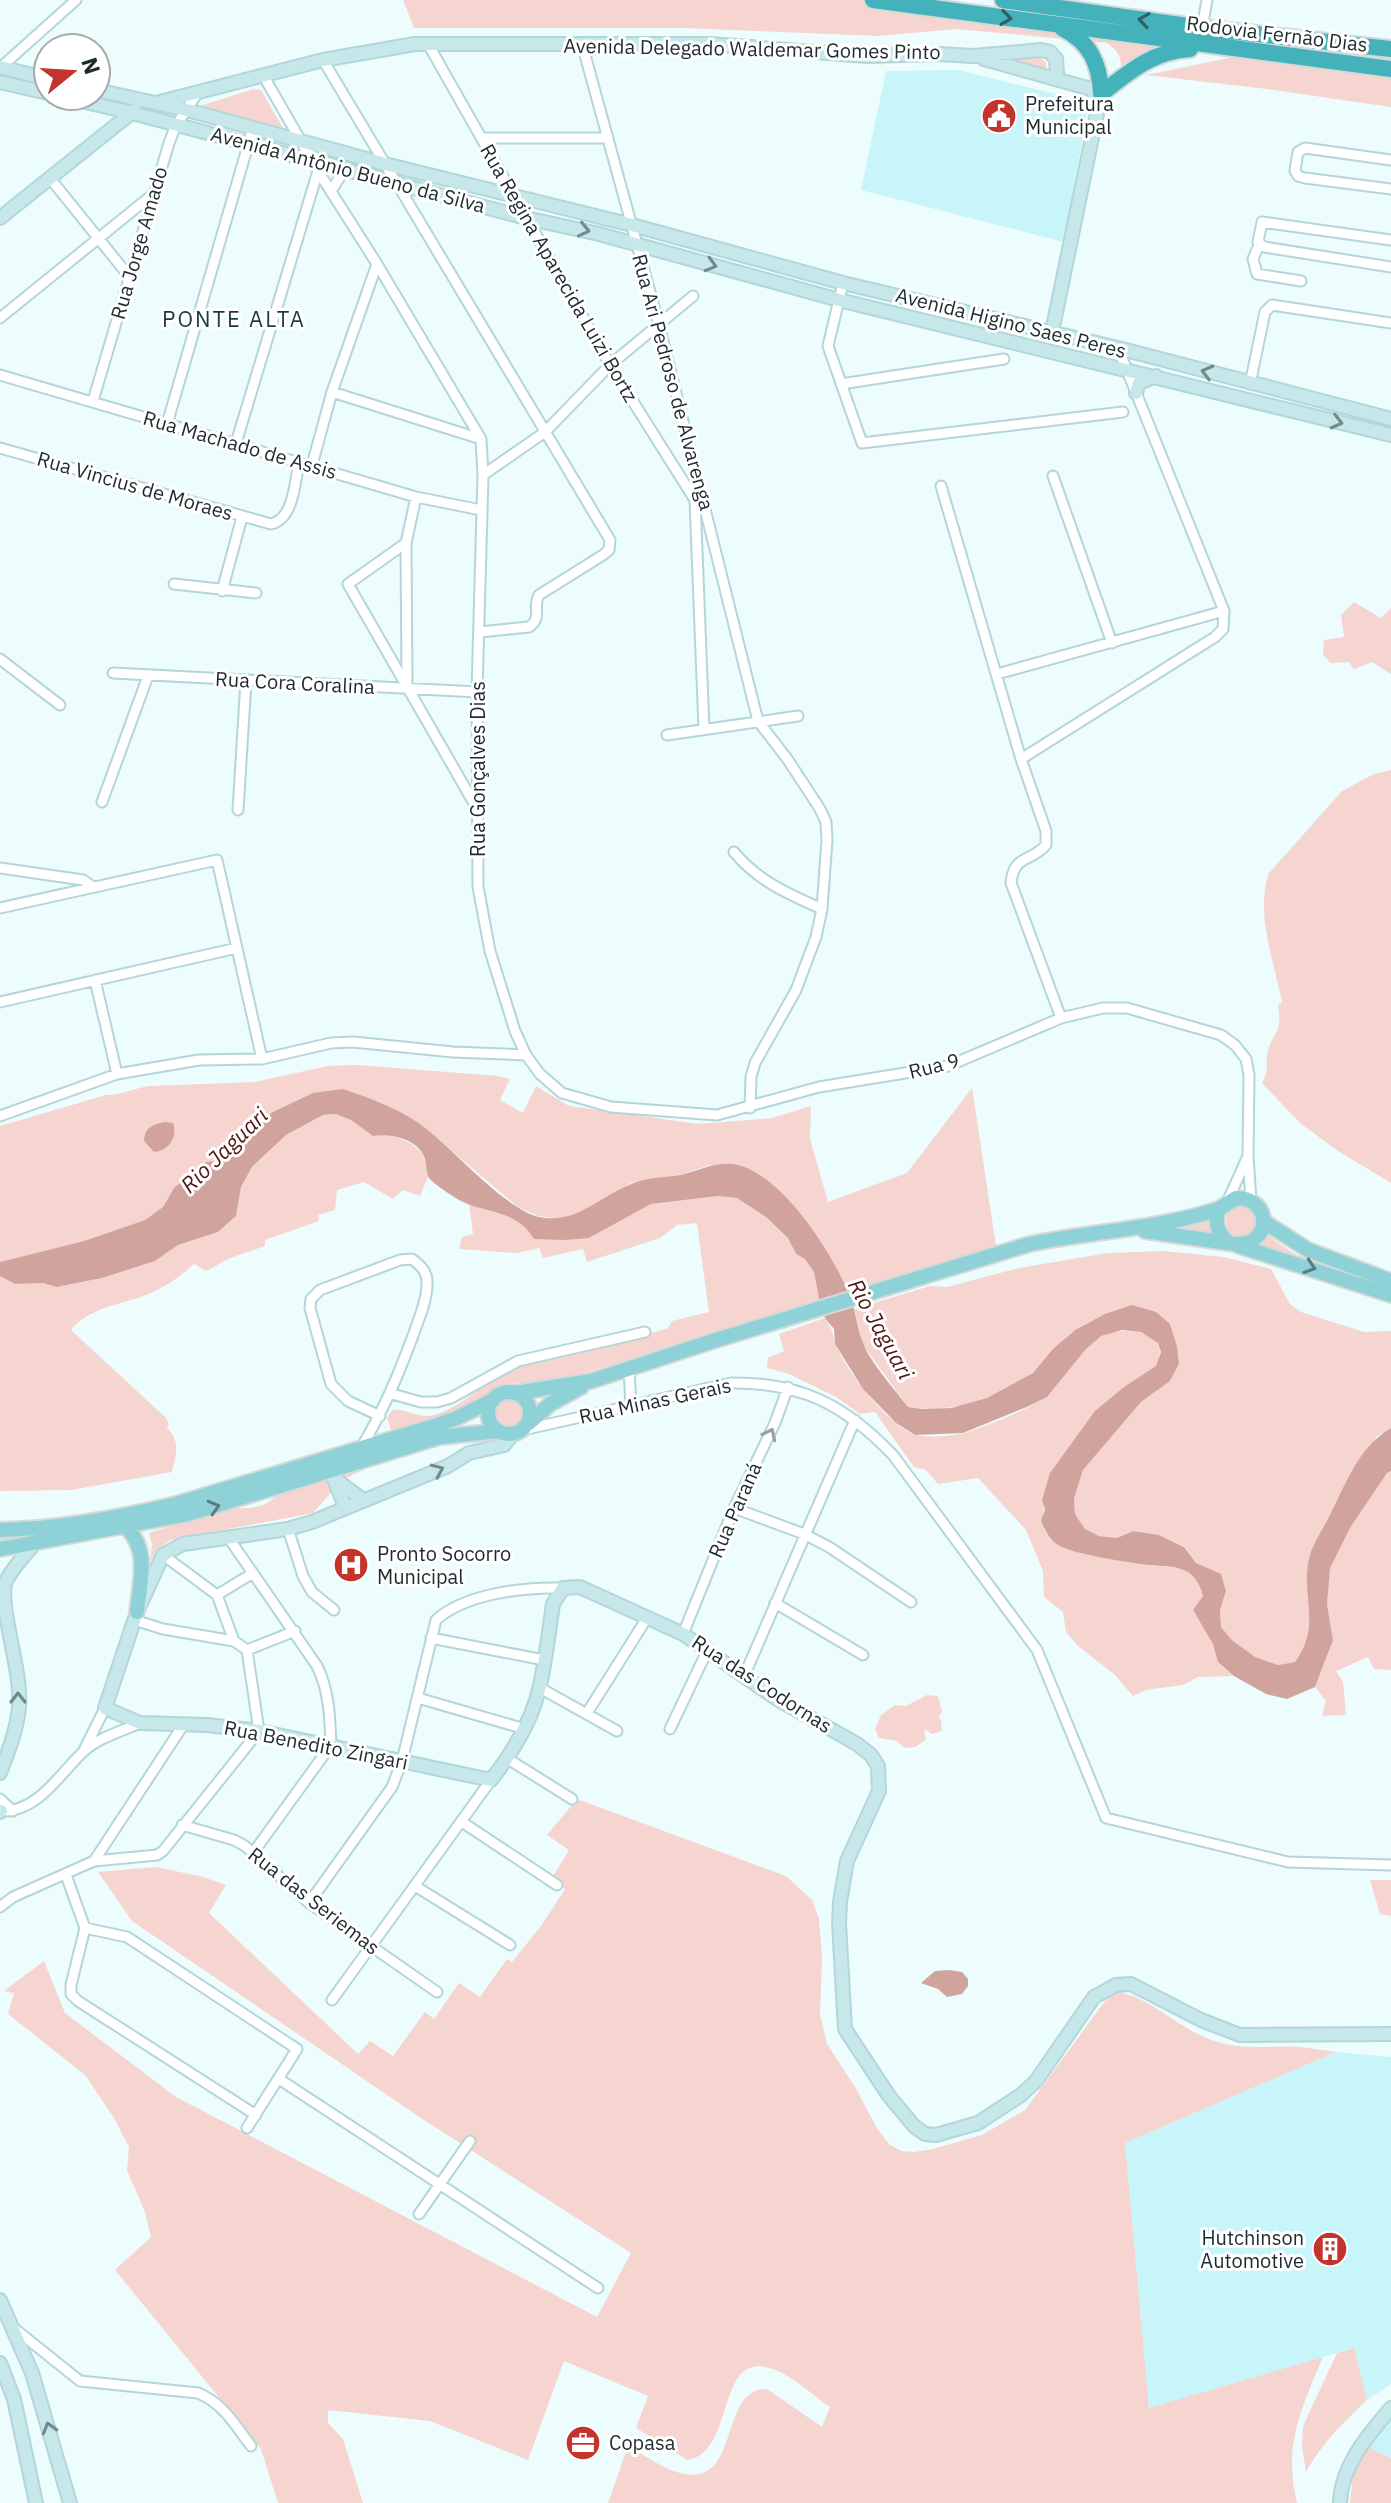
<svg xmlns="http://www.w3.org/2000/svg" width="1391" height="2503" viewBox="0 0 1391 2503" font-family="'IBM Plex Sans',sans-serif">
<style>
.built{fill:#c7f5fa}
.green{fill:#f6d5d0}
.water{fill:#d1a39d}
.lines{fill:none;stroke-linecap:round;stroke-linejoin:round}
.stream{stroke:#d1a39d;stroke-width:3}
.street-casing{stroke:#b3d6d9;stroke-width:13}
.secondary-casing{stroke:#b3d6d9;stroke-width:16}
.primary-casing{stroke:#d6d9d9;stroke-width:18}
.highway-casing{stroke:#d6d9d9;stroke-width:20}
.street{stroke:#fff;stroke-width:9}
.secondary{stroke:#c7e8eb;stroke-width:12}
.primary{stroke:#8ed1d6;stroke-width:14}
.highway{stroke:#43b2bb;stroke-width:16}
.oneway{stroke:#2d6166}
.oneway2{stroke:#728a8c}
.oneway3{stroke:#567e82}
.oneway4{stroke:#9aa0a0}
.labels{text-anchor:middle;stroke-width:6;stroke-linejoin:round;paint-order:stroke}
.street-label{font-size:20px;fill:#1e2b2d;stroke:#fff}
.poi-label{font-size:20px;fill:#1e2b2d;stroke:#fff;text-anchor:start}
.neighbourhood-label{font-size:22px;letter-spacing:2px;fill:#1b3b3e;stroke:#fff}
.water-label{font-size:22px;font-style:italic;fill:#4f1713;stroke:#fff}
</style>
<rect width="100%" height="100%" fill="#edfcfd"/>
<path class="built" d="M958,70L1089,102L1064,242L861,190L886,71Z
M1336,2052L1391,2057V2384L1367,2400L1353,2348L1149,2409L1125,2143Z
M1391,2415V2458L1367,2447Z"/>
<path class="green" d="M403,0H863L1151,38L1156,46L1155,53L1121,72C1122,57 1118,51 1107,43L956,29L879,36L684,28H414Z
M1037,56L1046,62V68L1043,71L1015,63L1014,58Z
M1239,56L1391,79V107L1267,89L1146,75Z
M253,89L261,90L283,128L280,131L194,108Z
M1354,602L1381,618L1391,608V674L1372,662L1354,669L1349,662L1330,663L1323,654L1324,640L1344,637L1341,615Z
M1391,770V1183L1338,1151L1300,1123L1262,1083C1271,1065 1264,1063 1268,1050C1276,1027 1282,1033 1278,1005L1282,1002C1274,962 1255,912 1269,873L1342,791L1374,774Z
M358,1065L498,1076L510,1079L500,1100L523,1113L536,1086L569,1106L699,1124L772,1118L811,1106L810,1139L828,1202L907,1173L972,1088L996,1246L849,1295L821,1242L710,1165L683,1174L631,1183L582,1212L560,1219L538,1216L518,1207L420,1124L377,1101L271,1113L229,1160L174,1188L163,1207L145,1220L84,1241L0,1262V1126L106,1095C122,1095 134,1088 150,1086L255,1082L328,1066Z
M336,1114L351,1120L373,1136L388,1133L412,1144L423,1154L428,1177L420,1196L403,1190L393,1199L364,1182L337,1190L335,1210L318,1215L319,1221L265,1240V1246L230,1258L206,1271L194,1264C180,1277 164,1288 146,1295C120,1305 88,1308 71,1330L166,1418L169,1424L167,1428C181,1442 176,1454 172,1472L71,1490L0,1491V1276L15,1284L43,1283L58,1287L102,1278L155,1261L178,1245L218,1232L236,1216L241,1187L252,1167L286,1135L323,1115Z
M718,1196L737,1198L766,1217L788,1238L796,1254L805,1259L814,1272L820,1304L553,1382L507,1383L495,1387L460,1414L397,1432L391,1430L387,1418L392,1410C407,1408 418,1419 434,1415C464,1407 485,1379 514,1368C534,1361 558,1358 580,1353C610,1346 639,1337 668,1328L672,1321L709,1312L697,1223L677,1225L660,1238L587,1262L583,1249L543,1258L539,1248L517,1253L459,1249L462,1237L473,1234L469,1203C492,1209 522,1217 535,1239L589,1238L651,1204Z
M1241,1204L1255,1209L1257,1231L1241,1238C1229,1234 1223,1225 1228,1212Z
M1213,1216L1218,1233L1166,1229Z
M1264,1230L1273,1239L1302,1259L1254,1245Z
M1163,1251L1223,1257L1271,1269L1290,1304L1301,1312L1364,1332L1391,1331V1428L1376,1437L1307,1580L1311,1607L1306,1648L1295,1662L1278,1665L1255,1657L1232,1640L1221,1627L1220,1610L1226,1591L1221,1575L1196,1563L1184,1546L1159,1535L1133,1531L1117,1538L1099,1536L1085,1529L1075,1514L1074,1499L1083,1470L1141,1402L1170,1381L1179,1364L1132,1305C1113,1312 1093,1319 1075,1330C1058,1342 1048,1362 1031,1374C997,1399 950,1414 908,1407L863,1345L854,1309L930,1286L947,1287L1019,1268L1108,1253Z
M825,1318C833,1328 832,1334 836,1345C844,1369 891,1428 916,1435C930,1438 951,1436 965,1433C983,1427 1036,1407 1048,1395C1066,1377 1078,1349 1101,1336C1115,1328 1156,1328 1160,1349C1161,1354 1158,1360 1156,1366L1046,1488C1041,1502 1045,1515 1044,1530C1048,1534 1052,1541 1057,1544C1070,1554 1131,1563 1149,1565C1175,1568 1195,1564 1203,1596L1193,1610L1214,1644L1218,1662L1234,1676L1198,1677L1183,1685L1145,1690L1133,1696L1115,1675L1078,1646L1066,1632L1063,1612L1044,1597L1043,1571L1026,1530L978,1478L938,1484L926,1470L914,1467L875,1412L860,1414L836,1397L789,1374L767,1368L768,1358L784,1351L779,1334Z
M497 1413a13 13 0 1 1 26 0a13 13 0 1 1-26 0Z
M378,1463L342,1480L313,1513L170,1540L156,1551L150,1562L152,1544L149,1533C174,1525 199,1516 224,1510C246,1505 258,1514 278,1494Z
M1391,1471V1670L1374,1669L1368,1657L1336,1671L1343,1682L1346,1715L1322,1716L1326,1701L1315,1687L1333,1640L1327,1604L1329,1568L1350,1528L1387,1473Z
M927,1695L938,1696L942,1712L938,1718L941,1720L942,1731L932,1734L924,1729L926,1740L915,1747L905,1748L897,1741L879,1738L875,1729L881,1715L895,1705L906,1706Z
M577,1799L786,1876L812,1900L819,1919L822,1958L820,2015L827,2044L855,2087L878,2130L890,2145L902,2151L914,2152L933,2149L982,2135L1025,2110L1105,2001L1118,1992C1152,1998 1179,2029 1212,2040C1241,2051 1269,2045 1299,2047C1311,2048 1324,2050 1336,2052L1125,2143L1149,2408L1323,2357C1301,2409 1283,2446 1297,2503H608L628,2446C645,2455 665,2471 685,2474C741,2484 719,2387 767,2389L822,2427L830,2407C814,2396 791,2375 773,2369C714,2348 737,2453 687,2460L636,2428L648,2396L564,2361L528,2460L430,2421L328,2410V2423L343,2439L363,2503H278L261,2449L115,2270L151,2237L145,2212L127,2170L129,2147L114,2118L85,2075L8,2014L14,1993L4,1991L44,1961L65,2013L176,2097L597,2317L631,2253L418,2116L132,1921L98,1872L156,1867L203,1877L226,1885L209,1913L358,2054L370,2041L393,2056L425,2012L434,2019L459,1983L480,1997L507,1959L512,1962L541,1926L565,1889L552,1878L569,1850L547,1835Z
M1370,1880H1391V1916L1380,1914Z
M1354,2348L1367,2400C1343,2423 1322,2443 1306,2472L1302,2447L1303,2426L1337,2353Z
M1367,2447L1391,2458V2503H1350L1353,2476Z"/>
<path class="water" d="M343,1089C370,1098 397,1108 420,1124C452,1147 503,1208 539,1217C580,1226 607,1188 644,1180C656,1177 668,1177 680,1175C698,1171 714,1162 733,1164C781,1171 834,1255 850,1297C856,1312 857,1328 863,1343C869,1361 896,1391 908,1407L922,1409L951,1408L987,1398L1033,1373L1053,1349L1075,1330L1105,1314L1132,1305L1156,1312L1170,1324L1177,1347L1179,1364L1170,1381L1141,1402L1083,1470L1074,1499L1075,1514L1085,1529L1099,1536L1117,1538L1133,1531L1159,1535L1184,1547L1196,1563L1221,1574L1226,1591L1220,1610L1221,1627L1232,1640L1255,1657L1278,1665L1295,1662C1323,1625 1299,1593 1310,1555C1314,1542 1323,1529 1329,1517C1346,1484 1358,1447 1391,1428V1471L1387,1473L1350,1528L1330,1568L1327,1604L1333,1640L1315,1687L1287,1699L1266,1694L1234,1676L1218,1662L1213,1644L1193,1610L1203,1596C1195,1565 1175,1567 1149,1565C1132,1563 1071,1554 1058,1545C1049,1539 1044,1529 1041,1520L1045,1510L1042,1500L1050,1473L1095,1411L1124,1387L1156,1366L1161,1352L1158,1343L1141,1332L1122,1330L1101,1336L1085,1350L1047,1397L1029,1406L963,1433L915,1435L896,1423L863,1389L835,1344L834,1329L825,1318L820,1304L814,1272L805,1259L796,1254L788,1238L766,1217L737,1198L718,1196L651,1204L589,1238L564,1240L534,1239C516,1207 479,1214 454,1197C447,1192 435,1185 429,1178C425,1171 427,1161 423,1154C414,1138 389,1133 373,1136L351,1120L336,1114L323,1115L286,1135L252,1167L241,1187L236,1216L218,1232L178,1245L155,1261L102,1278L57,1287L43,1283L15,1284L0,1276V1262L84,1241L145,1220L163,1207L174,1188L206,1162L229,1160L271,1113L313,1093Z
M165,1122L173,1123C178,1137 169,1151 154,1152L144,1141C145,1127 152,1125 165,1122Z
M950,1970L962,1972L968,1979V1986L962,1994L947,1997L938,1989L921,1983L935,1971Z"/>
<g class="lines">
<path class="stream" d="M22,2365L28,2380
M58,2484L64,2503"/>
<defs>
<path id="street" d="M1202,28L1207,0
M428,44L610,365L695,500
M582,44L659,325L758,721L788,760L820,809L826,822L827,840L822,909L816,937L796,990L755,1063L751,1077L750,1108
M323,60L610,540L609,550L603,555L539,595C532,607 543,618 529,627L479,632
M0,68L76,0
M263,75L318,171L377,264L481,439L483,475L477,692L478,887L490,951L515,1031L526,1055L540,1074L562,1093L611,1107L717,1115L819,1087L948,1066L1061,1018L1103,1008H1127L1221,1035L1235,1045L1246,1059L1249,1075L1248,1156L1251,1201
M481,138H608
M1391,160L1305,148L1298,152L1295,171L1298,176L1305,178L1391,189
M49,177L128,275
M331,191L345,169
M1391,240L1262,222L1258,242L1264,247L1391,267
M1259,245L1253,259L1257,274L1301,281
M843,283L828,346L862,443L1123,412
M0,318L152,195
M1118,348L1224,611
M0,375L416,497L481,510
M841,384L1004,359
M1250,384L1265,312L1272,305L1391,323
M332,392L481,439
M93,401L169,143L176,125L199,91
M167,424L253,128
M236,443L318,171
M0,448L271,524C294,519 295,481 299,462
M312,465L332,392L377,264
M483,475L545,432L610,365L693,296
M1053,476L1112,643
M941,486L1021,759L1046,831V845C1030,863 1014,854 1011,883L1061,1018
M697,498L695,500L704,729
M406,543L348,584L475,805
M174,584L256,593
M222,591L242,517
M0,659L60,705
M113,673L477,692
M997,674L1224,611L1223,629L1215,637L1021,759
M407,685L406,543L416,497
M667,735L798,716
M102,802L148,676
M238,810L246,681
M734,852C758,881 788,894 822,909
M0,868L83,880L93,887
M0,908L217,860L262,1059
M95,980L117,1074
M0,1002L237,948
M0,1116L117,1074L199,1060L262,1059L331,1043L353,1042L453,1052L526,1055
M1228,1200L1248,1156
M629,1368L631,1407
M392,1394L421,1402H437L451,1398L518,1361L645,1332
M523,1430L731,1383C801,1382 845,1405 893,1455L1037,1650L1106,1818L1288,1862L1391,1865
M361,1448C384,1409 398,1376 414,1333C419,1318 427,1301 427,1284C428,1272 421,1266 412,1259L400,1260L320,1290L311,1299L310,1308L331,1384L348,1401L380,1416
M734,1508L804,1534L829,1547L911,1602
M288,1529L303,1576L312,1592L334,1610
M228,1537L317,1666C329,1690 330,1717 331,1745L253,1853
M217,1595L253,1573
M775,1603L863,1655
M134,1620L163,1629L234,1641
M683,1634L734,1508L775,1423L788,1387
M431,1638L544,1660
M247,1650L295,1631
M745,1674L855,1420
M540,1688L617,1731
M418,1698L525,1729
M587,1713L647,1618
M670,1729L708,1649
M85,1748L105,1708
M508,1759L572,1799
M0,1799L13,1811
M0,1811C38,1813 59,1774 84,1751C98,1738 122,1731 140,1723
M462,1822L557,1885
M182,1825L234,1840L245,1846L309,1903L437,1992
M94,1861L184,1724
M66,1875L85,1928L71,1985V1994L78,2001L256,2115
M415,1886L510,1945
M309,1903L392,1787L402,1761L436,1620C466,1593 525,1587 563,1588
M0,1907L13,1897L94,1861L157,1855L163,1851L259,1731L247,1650L234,1641L217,1595L163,1555
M85,1928L127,1937L297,2049L247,2128
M332,2000L491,1780
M279,2079L598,2288
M419,2214L470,2141
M15,2329L80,2381L198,2393C223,2403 235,2425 251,2446"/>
<path id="secondary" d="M984,59L1091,89L1099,100
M0,67L48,79
M0,82L48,93
M96,90L187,110L385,164L632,225L843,283L1118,348L1391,419
M59,96L129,112L526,218L599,234L839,300L1391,435
M156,103L323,60L415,44H710L867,56L939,54L973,56L1041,50L1050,52L1056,59L1057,73L1052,77
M0,218L135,110
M1052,332L1101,94
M1136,393L1139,383L1156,376
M513,1434L504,1445L469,1453L448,1466L312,1522L288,1529L183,1544L163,1555L137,1612L105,1708L140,1723L207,1725L259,1731L491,1780C512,1753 533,1720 540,1685C546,1659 549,1631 553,1604L563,1588L580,1587L683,1634L777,1699L857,1744L871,1755L878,1766L879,1791L847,1861L840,1902L839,1923L845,2029L889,2096L914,2126L925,2134L936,2135L978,2123L1021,2095L1036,2081L1094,1997L1116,1985L1131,1984L1201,2020L1240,2035L1391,2034
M331,1471L345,1507
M334,1478L363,1500
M0,1773C8,1752 17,1730 19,1707C22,1670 0,1613 5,1583C12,1568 24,1556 35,1543
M0,1812L1,1811
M0,2300L32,2373L70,2503
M0,2363L14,2399L36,2503
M1340,2503C1341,2466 1368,2435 1391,2408"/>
<path id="primary" d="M1263,1221L1308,1250L1391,1281
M1145,1231L1235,1244C1272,1246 1273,1198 1236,1198L1219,1209C1214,1222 1217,1232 1228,1242
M1239,1246L1391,1295
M488 1413a21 21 0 1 1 42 0a21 21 0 1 1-42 0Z
M515,1393L591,1381L713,1341L1030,1244C1093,1231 1158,1229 1219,1209
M529,1423L550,1404L581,1387
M126,1527C150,1550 140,1582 137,1612
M0,1530C59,1529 118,1518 176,1504L431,1427L457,1418L493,1400
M0,1549L188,1514L440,1437L499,1431"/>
<path id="highway" d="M873,0L1391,69
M1003,0L1202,28L1391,49
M1062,28C1090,42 1100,64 1101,94
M1101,94C1129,72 1153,51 1190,49"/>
</defs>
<use href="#street" class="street-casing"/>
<use href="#secondary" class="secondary-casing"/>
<use href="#primary" class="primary-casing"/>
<use href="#highway" class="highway-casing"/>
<use href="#street" class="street"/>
<use href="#secondary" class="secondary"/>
<use href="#primary" class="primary"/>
<use href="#highway" class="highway"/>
</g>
<defs><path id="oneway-chevron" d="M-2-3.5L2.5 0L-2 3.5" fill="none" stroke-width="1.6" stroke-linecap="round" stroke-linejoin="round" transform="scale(2)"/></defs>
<g class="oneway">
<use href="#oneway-chevron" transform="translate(1006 18) rotate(8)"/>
<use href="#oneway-chevron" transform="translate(1144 20) rotate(-172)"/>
</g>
<g class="oneway2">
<use href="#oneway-chevron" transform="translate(584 230) rotate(13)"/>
<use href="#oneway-chevron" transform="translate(711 265) rotate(16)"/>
<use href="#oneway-chevron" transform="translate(1207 372) rotate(-165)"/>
<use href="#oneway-chevron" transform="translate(1337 422) rotate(14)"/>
<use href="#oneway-chevron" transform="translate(438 1470) rotate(-24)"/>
<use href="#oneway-chevron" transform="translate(18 1698) rotate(-90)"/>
<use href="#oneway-chevron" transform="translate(49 2428) rotate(-106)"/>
</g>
<g class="oneway3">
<use href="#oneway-chevron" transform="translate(1310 1267) rotate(18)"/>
<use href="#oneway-chevron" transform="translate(214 1507) rotate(-16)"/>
</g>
<use class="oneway4" href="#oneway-chevron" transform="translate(770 1434) rotate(-64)"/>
<defs>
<symbol id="civic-disc" viewBox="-11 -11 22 22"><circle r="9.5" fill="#c3352c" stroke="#fff"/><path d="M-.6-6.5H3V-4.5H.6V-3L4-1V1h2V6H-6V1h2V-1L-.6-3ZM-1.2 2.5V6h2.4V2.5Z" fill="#fff"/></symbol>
<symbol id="hospital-disc" viewBox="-11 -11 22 22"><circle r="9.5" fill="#c3352c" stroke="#fff"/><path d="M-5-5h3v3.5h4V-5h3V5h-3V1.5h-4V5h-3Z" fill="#fff"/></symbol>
<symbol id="building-disc" viewBox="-11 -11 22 22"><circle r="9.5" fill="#c3352c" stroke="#fff"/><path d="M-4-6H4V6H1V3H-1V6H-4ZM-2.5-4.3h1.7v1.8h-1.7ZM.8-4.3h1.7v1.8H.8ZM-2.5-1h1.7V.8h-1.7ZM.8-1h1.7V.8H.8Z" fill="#fff"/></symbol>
<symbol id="office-disc" viewBox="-11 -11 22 22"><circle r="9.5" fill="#c3352c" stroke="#fff"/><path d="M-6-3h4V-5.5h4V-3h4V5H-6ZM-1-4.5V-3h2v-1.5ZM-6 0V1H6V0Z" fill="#fff"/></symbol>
</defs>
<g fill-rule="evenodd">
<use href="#civic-disc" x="979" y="96" width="40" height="40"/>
<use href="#hospital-disc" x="331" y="1545" width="40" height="40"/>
<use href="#building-disc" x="1310" y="2229" width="40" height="40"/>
<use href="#office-disc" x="563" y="2423" width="40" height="40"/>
</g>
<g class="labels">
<g class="street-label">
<text transform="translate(1277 34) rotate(7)" y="7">Rodovia Fernão Dias</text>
<text transform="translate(752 49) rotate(1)" y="7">Avenida Delegado Waldemar Gomes Pinto</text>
<text transform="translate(348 170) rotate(15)" y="7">Avenida Antônio Bueno da Silva</text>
<text transform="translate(139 243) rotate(-74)" y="7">Rua Jorge Amado</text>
<text transform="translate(559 273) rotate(60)" y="7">Rua Regina Aparecida Luizi Bortz</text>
<text transform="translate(1011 323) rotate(14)" y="7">Avenida Higino Saes Peres</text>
<text transform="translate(673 382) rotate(75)" y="7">Rua Ari Pedroso de Alvarenga</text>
<text transform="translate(240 445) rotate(16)" y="7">Rua Machado de Assis</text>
<text transform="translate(135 486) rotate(16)" y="7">Rua Vincius de Moraes</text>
<text transform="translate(295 683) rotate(3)" y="7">Rua Cora Coralina</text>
<text transform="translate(478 769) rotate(-90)" y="7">Rua Gonçalves Dias</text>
<text transform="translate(934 1066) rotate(-14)" y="7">Rua 9</text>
<text transform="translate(655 1401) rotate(-12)" y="7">Rua Minas Gerais</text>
<text transform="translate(735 1510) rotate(-66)" y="7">Rua Paraná</text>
<text transform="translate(762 1684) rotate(33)" y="7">Rua das Codornas</text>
<text transform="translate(316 1745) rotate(11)" y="7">Rua Benedito Zingari</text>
<text transform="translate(314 1901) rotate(38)" y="7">Rua das Seriemas</text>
</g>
<g class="poi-label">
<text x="1025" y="111">Prefeitura<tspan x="1025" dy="23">Municipal</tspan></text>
<text x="377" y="1561">Pronto Socorro<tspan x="377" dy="23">Municipal</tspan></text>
<text x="1304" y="2245" text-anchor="end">Hutchinson<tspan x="1304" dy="23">Automotive</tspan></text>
<text x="609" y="2450">Copasa</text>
</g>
<g class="neighbourhood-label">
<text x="234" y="327">PONTE ALTA</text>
</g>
<g class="water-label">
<text transform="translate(224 1150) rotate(-44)" y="8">Rio Jaguari</text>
<text transform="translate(881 1329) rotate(61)" y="8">Rio Jaguari</text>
</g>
</g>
<g transform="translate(72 72) rotate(72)"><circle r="38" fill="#ffffff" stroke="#a5aaab" stroke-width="2"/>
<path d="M0-6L14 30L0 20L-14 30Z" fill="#c3352c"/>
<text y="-12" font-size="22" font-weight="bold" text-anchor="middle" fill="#1e2b2d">N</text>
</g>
</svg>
